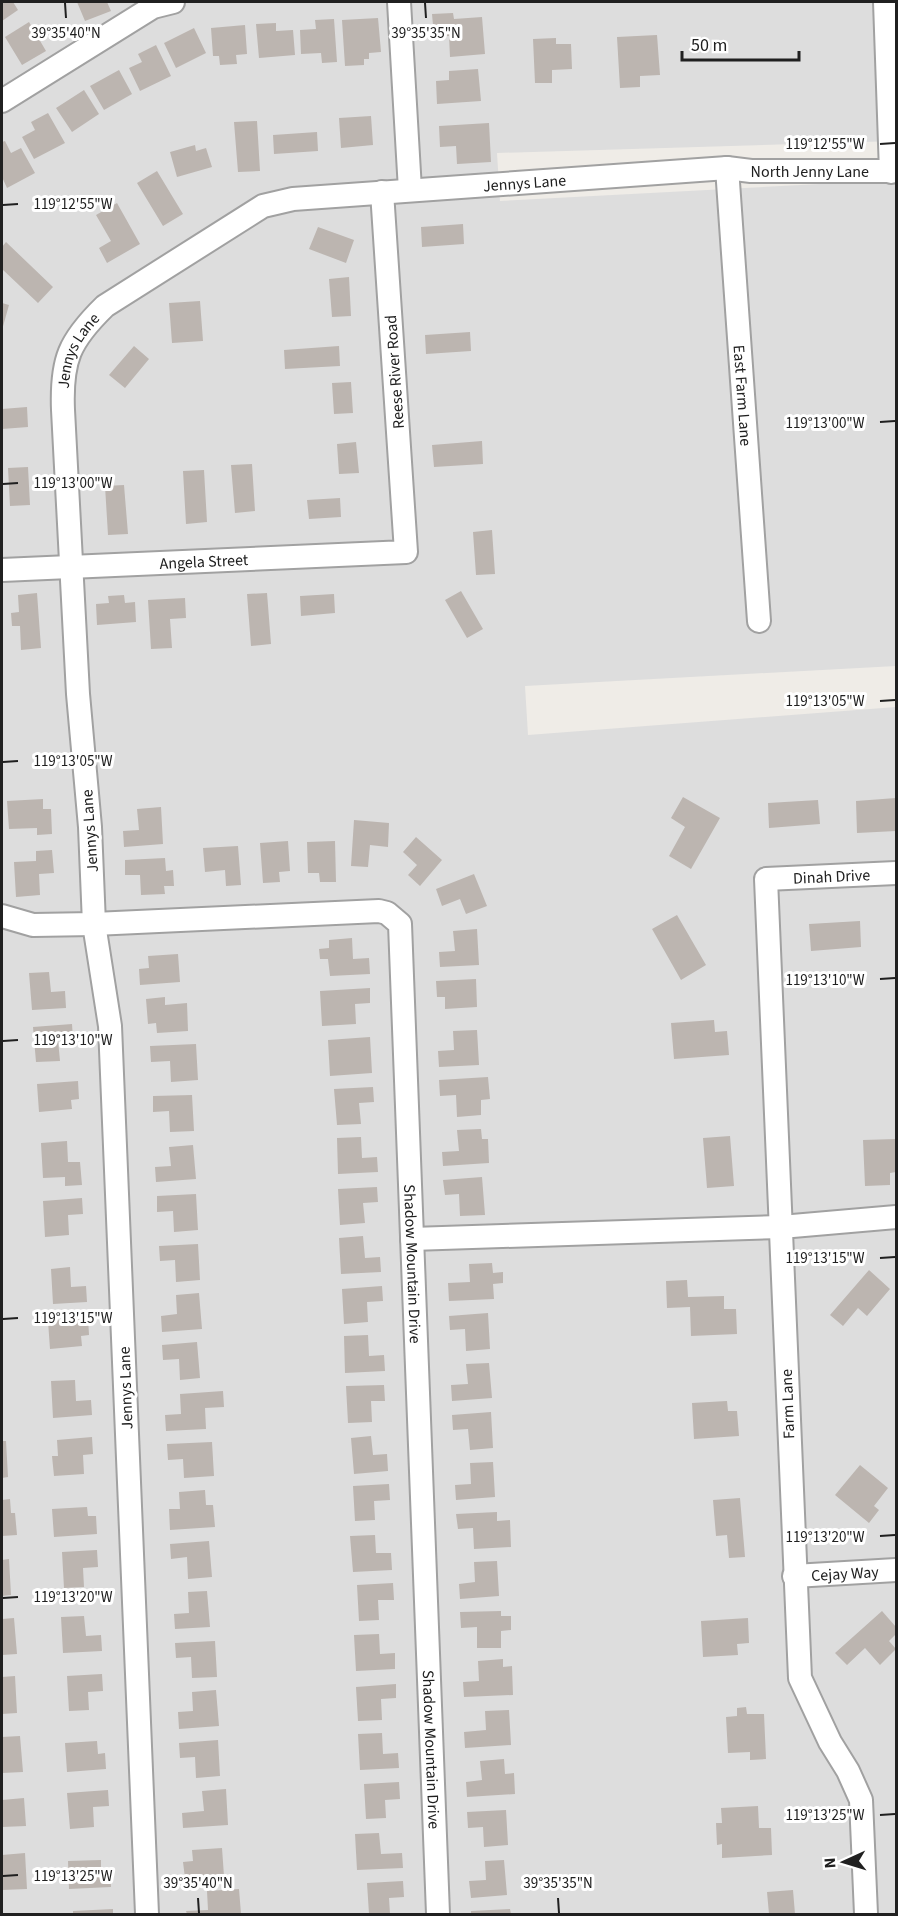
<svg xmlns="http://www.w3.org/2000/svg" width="898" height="1916" viewBox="0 0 898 1916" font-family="'Source Sans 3',sans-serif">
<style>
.residential{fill:#ddd}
.building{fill:#bcb5b0}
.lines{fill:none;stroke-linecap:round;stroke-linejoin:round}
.minor-casing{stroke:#a1a1a1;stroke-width:26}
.minor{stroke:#fff;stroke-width:22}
.ticks{fill:none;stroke:#202020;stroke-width:2}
.labels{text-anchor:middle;stroke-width:6;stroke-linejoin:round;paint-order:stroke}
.street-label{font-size:16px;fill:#202020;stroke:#fff}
.ticks-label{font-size:15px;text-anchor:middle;fill:#202020;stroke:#fff;stroke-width:6;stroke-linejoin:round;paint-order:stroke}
</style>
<rect width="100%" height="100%" fill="#efece7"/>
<path class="residential" d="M2,2H896V141L497,153L500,201L896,180V666L525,686L528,735L896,707V1914H2Z"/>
<path class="building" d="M2,2H13L18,10L2,21Z
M77,2H107L111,11L85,21Z
M453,13L454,19L482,17L485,54L450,57L449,36L434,37L432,14Z
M378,18L381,52L369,53V59H364V65L345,66L342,20Z
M334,19L337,62L322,63L321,53L301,54L300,30L316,29L315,20Z
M29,22L46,51L22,65L5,37Z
M276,23V31L293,30L295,55L259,58L256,24Z
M245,25L247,54L236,55L237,64L220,65L219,56H213L211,28Z
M194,28L206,53L176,68L164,43Z
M657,35L660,75L640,76V87L620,88L617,37Z
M556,38V44H571L572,69L552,70V83H535L533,39Z
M156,45L171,76L140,91L129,68L142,62L138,54Z
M478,69L481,101L437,104L436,81L449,80V71Z
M119,70L132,94L104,110L90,86Z
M84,90L99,114L72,132L56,108Z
M48,113L65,143L34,159L22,137L35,130L31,122Z
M371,116L373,145L341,148L339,118Z
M257,121L260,171L238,172L234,122Z
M489,123L491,162L457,164L456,146L440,147L439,126Z
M317,132L318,151L274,154L273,135Z
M5,141L11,153L21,148L35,173L7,188L2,177V142Z
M195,145L196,151L206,148L212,167L177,177L170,152Z
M157,171L183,214L163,226L137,183Z
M117,203L140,244L107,263L99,248L111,241L96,215Z
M463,224L464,244L422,247L421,227Z
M318,227L354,240L346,263L309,249Z
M6,242L53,287L38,303L2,269V247Z
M349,277L351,316L332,317L329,279Z
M200,301L203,341L172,343L169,303Z
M2,303L9,305L2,330Z
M470,332L471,351L426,354L425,335Z
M134,346L149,359L125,388L109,375Z
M339,346L340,366L285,369L284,350Z
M351,382L353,413L334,414L332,383Z
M27,407L28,427L2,429V409Z
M482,441L483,464L434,467L432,445Z
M356,442L359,473L339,474L337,444Z
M252,464L255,511L235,513L231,465Z
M28,467L30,505L10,506L8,468Z
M204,470L207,522L186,524L183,471Z
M124,485L128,534L108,535L105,486Z
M340,498L341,517L309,519L307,500Z
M492,530L495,574L476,575L473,532Z
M461,591L483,629L467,638L445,600Z
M37,593L41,648L21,650L20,626H12L11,613L19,612L18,595Z
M267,593L271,644L251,646L247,594Z
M334,594L335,613L301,616L300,596Z
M124,595L125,603L135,602L136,622L97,625L96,604L109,603L108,596Z
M185,598L186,618L170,619L172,648L151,649L148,600Z
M683,797L720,818L691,869L669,856L685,827L671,818Z
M896,798V831L857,833L856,801Z
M43,799V809H51L52,834L37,835V828L9,829L7,801Z
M818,800L820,824L769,828L768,803Z
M161,807L163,844L124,847L123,831L139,830L137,809Z
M354,820L389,823L388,847L370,845L368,867L351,866Z
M416,837L442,860L420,886L408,875L417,865L403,852Z
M288,841L290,871L279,872L280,882L263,883L260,843Z
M335,841L336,882H320L319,873H308L307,842Z
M238,846L241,885L226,886L225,870L205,872L203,848Z
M52,850L54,873L39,874L40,895L16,897L14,862L36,861V851Z
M165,858L166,871L173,870L174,886H164L165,894L141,895L140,875H125V860Z
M474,874L487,906L466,914L460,899L442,906L436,889Z
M677,915L706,965L681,980L652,929Z
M860,921L861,947L811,951L809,924Z
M477,929L479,965L440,967L439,952L455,951L453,931Z
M352,938L353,959L369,958L370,974L330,976L328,959H320L319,949L329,948V940Z
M178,954L180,982L140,985L139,969L149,968L148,956Z
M49,972L51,992L65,991L66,1008L32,1010L29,973Z
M476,979L477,1007L445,1009V997H437L436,981Z
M370,988V1003L355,1004L356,1024L322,1026L320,991Z
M165,997V1005L187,1003L188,1031L157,1033L156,1023L148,1024L146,999Z
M714,1020L715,1032L727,1031L729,1055L674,1059L671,1023Z
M72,1024L73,1039L58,1040L60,1061L36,1062L33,1027Z
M477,1030L479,1065L439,1067L438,1051L454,1050L453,1031Z
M370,1037L372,1073L330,1076L328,1040Z
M196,1044L198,1080L171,1082L170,1061L151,1062L150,1046Z
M488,1077L490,1099L481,1100V1115L457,1117L456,1095L440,1096L439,1080Z
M78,1081L79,1099L71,1100L72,1109L39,1112L37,1084Z
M373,1087L374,1102L359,1103L361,1124L337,1125L334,1089Z
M192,1095L194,1131L170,1132L169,1111L153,1112V1096Z
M481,1129L482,1139H488L489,1163L443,1166L442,1152L459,1151L457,1130Z
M730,1136L734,1186L707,1188L703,1138Z
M361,1137L362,1158L377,1157L378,1172L338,1174L337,1138Z
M896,1139V1172L890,1173V1185L865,1186L863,1140Z
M67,1141L68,1162H80L82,1185L65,1186V1177L43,1178L41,1143Z
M193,1145L196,1179L156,1182L155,1167L171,1166L169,1147Z
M482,1177L485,1215L460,1216L459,1194L445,1195L443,1180Z
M377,1187L378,1202L363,1203L365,1223L340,1225L338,1189Z
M196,1194L198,1230L174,1232L173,1211L157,1212V1196Z
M82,1198L83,1214L68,1215L69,1235L45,1237L43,1201Z
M363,1236L365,1258L380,1257L381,1272L341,1274L339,1238Z
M198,1244L200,1280L176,1282L175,1260L160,1261L159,1246Z
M492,1263L493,1273L503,1272V1283L493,1284L494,1299L449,1301L448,1283L470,1282L469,1264Z
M70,1267L71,1287L86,1286L87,1302L53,1304L51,1269Z
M869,1270L890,1289L867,1316L858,1308L843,1326L830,1315Z
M687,1280L688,1297L724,1296V1309H736L737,1334L691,1336L690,1307L667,1308L666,1281Z
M382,1286L383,1301L367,1302L368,1322L344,1324L342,1289Z
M199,1293L202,1329L162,1332L161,1316L177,1314L176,1295Z
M488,1313L490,1349L466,1351L465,1329L450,1330L449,1316Z
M88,1318L89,1335L81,1336L82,1346L50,1349L48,1321Z
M368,1335L369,1356L384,1355L385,1371L345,1373L344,1336Z
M197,1342L200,1378L180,1380L179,1359L163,1360L162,1345Z
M489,1363L492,1398L452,1401L451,1385L468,1384L466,1364Z
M75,1380L76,1401L91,1400L92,1415L53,1418L51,1381Z
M384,1385L385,1401H371L372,1422L348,1423L346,1386Z
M223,1391L224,1407L205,1408L206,1429L166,1431L165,1415L181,1414L180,1394Z
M727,1401L728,1411H737L739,1436L694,1439L692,1403Z
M491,1412L493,1448L470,1450L468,1429L453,1430L452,1415Z
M371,1436L373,1455L387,1454L388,1471L354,1474L351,1438Z
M92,1437L93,1454L83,1455L84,1474L54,1476L52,1456H58L57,1440Z
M2,1441H6L8,1477L2,1478Z
M212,1442L214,1476L184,1478L183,1459L168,1460L167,1444Z
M493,1462L495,1497L456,1500L455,1485L471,1484L470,1463Z
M860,1465L888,1488L874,1506L879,1510L869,1523L835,1495Z
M389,1484L390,1500L374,1501L375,1520L355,1521L353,1486Z
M205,1490L206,1505H213L215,1527L170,1530L169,1509H180L179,1492Z
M740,1498L745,1557L729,1558L727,1535L716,1536L713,1500Z
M10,1499L11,1513H15L17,1535L2,1536V1500Z
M87,1507L88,1516H96L97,1534L54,1537L52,1509Z
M497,1512V1521L510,1520L511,1547L474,1549L473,1528L458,1529L456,1514Z
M375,1535L376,1553H391L392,1570L353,1572L350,1536Z
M209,1541L212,1577L188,1579L187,1557L171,1559L170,1544Z
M97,1550L98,1567L83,1568L84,1587L64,1588L62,1552Z
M9,1559L11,1595L2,1596V1560Z
M497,1561L499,1596L460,1599L459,1584L475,1582L474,1562Z
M393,1583L394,1600H378L379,1620L359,1621L357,1585Z
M207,1591L210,1627L175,1629L174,1614L189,1613L188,1592Z
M501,1611V1616H511V1630L501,1631V1648H477V1627L461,1628L460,1612Z
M882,1611L896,1627V1634L889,1641L896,1649L880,1665L865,1648L847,1665L835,1653Z
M84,1616L86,1636L101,1635L102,1651L63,1653L61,1617Z
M14,1618L17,1654L2,1655V1619Z
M748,1618L749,1643L737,1644L738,1655L703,1657L701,1621Z
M379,1634L380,1654L395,1653V1669L356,1671L354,1635Z
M215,1641L217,1677L192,1678L191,1657L176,1658L175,1643Z
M503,1659V1667L512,1666L513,1695L464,1697L463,1682L479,1681L478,1661Z
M102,1674L103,1691L88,1692L89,1710L69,1711L67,1676Z
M15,1676L17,1713L2,1714V1677Z
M396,1684V1698L381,1699L382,1720L358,1721L356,1687Z
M216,1690L219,1726L179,1729L178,1712L193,1711L192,1692Z
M746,1707L747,1714H764L766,1759L750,1760V1752L728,1753L726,1717L737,1716V1708Z
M509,1710L511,1745L465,1748L464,1732L486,1730L485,1711Z
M382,1733L383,1754L398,1753L399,1768L360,1770L358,1734Z
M20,1736L23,1772L2,1773V1737Z
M218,1740L220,1776L196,1778L195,1757L180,1758L179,1743Z
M97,1741L98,1754L105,1753L106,1769L67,1772L65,1743Z
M504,1759L505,1774L514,1773L515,1794L467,1797L466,1782L482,1780L480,1761Z
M399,1782L400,1799L385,1800L386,1818L366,1819L364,1784Z
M226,1789L228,1825L183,1828L182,1813L204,1811L202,1791Z
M108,1790L109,1806L93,1807L94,1827L70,1829L67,1793Z
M24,1798L26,1826L2,1827V1800Z
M758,1806L759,1828H771L772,1855L722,1858V1844L717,1845L716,1823H722L721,1808Z
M506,1810L508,1845L484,1847L483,1827L468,1828L467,1812Z
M379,1833L381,1854L402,1853L403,1868L357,1870L355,1834Z
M222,1848L224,1876L185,1878L183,1862L193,1861L192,1850Z
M25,1853L27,1889L2,1890V1855Z
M101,1860V1871L110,1870L111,1887L69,1889L68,1861Z
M504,1860L507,1895L471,1898L469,1881L486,1880L485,1861Z
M403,1881L404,1897L389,1898L390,1914H369L367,1883Z
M239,1889L241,1914H187L186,1911L208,1910L207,1891Z
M793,1890L795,1914H769L767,1892Z
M113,1909V1914H73V1911Z
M510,1909L511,1914H471V1911Z"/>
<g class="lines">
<defs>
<g id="minor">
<path d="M399,2L410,190"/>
<path d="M885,2L891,172"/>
<path d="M2,101L153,7L173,2"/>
<path id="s1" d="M727,168L759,621"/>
<path id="s2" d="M2,570L406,552L382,192"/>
<path id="s3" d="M2,916L33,925L94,924L379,911L387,913L400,924L438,1914"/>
<path d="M412,1239L781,1227L896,1217"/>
<path id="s4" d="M794,1576L896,1570"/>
<path id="s5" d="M147,1914L110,1026L94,924L90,827L78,694L63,410C61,360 69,341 105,306L263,206L293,199L727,168L751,171H896"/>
<path id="s6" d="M866,1914L861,1800L848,1771L830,1742L800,1678L766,879L896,873"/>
</g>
</defs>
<use href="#minor" class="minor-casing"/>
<use href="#minor" class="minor"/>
</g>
<path class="ticks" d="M65,3L66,18M425,3L426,18M880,144L895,143M3,205L18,204M880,422L895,421M3,484L18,483M880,701L895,700M3,762L18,761M880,979L895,978M3,1041L18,1040M880,1258L895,1257M3,1319L18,1318M880,1536L895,1535M3,1598L18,1597M880,1815L895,1814M3,1876L18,1875M198,1898L199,1913M558,1898L559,1913"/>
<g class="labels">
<g class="street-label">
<text dy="6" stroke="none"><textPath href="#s5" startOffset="2360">North Jenny Lane</textPath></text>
<text dy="6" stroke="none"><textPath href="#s5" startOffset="2074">Jennys Lane</textPath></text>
<text dy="6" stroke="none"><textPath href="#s5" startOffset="1570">Jennys Lane</textPath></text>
<text transform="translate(394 372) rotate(-94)" y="6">Reese River Road</text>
<text dy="6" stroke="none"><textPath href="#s1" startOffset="228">East Farm Lane</textPath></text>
<text dy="6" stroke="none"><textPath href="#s2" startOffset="202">Angela Street</textPath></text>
<text transform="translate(89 831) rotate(-94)" y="6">Jennys Lane</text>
<text dy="6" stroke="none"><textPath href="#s6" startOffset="1116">Dinah Drive</textPath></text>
<text dy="6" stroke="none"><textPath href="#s3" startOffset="744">Shadow Mountain Drive</textPath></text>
<text transform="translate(125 1388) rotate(-92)" y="6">Jennys Lane</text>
<text transform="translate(787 1404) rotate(-92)" y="6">Farm Lane</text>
<text dy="6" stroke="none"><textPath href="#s4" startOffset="51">Cejay Way</textPath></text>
<text dy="6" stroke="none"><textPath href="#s3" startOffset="1230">Shadow Mountain Drive</textPath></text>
</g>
</g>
<g class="ticks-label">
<text x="66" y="38">39°35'40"N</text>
<text x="426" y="38">39°35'35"N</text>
<text x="825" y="149">119°12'55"W</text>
<text x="73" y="209">119°12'55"W</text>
<text x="825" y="428">119°13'00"W</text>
<text x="73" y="488">119°13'00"W</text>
<text x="825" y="706">119°13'05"W</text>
<text x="73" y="766">119°13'05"W</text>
<text x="825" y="985">119°13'10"W</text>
<text x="73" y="1045">119°13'10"W</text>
<text x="825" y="1263">119°13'15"W</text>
<text x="73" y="1323">119°13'15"W</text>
<text x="825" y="1542">119°13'20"W</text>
<text x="73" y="1602">119°13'20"W</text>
<text x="825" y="1820">119°13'25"W</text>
<text x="73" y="1881">119°13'25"W</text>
<text x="198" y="1888">39°35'40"N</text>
<text x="558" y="1888">39°35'35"N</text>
</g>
<rect width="898" height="1916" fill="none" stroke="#202020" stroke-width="6"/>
<g transform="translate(844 1862) rotate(266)" stroke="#ffffff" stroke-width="4.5" paint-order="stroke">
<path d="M0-4.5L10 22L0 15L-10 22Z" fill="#202020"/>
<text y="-9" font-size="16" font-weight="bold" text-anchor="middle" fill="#202020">N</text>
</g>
<path d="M682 51v9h117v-9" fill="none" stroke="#202020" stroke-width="3"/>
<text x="691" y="51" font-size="18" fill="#202020" stroke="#ffffff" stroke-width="4.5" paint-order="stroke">50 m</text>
</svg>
